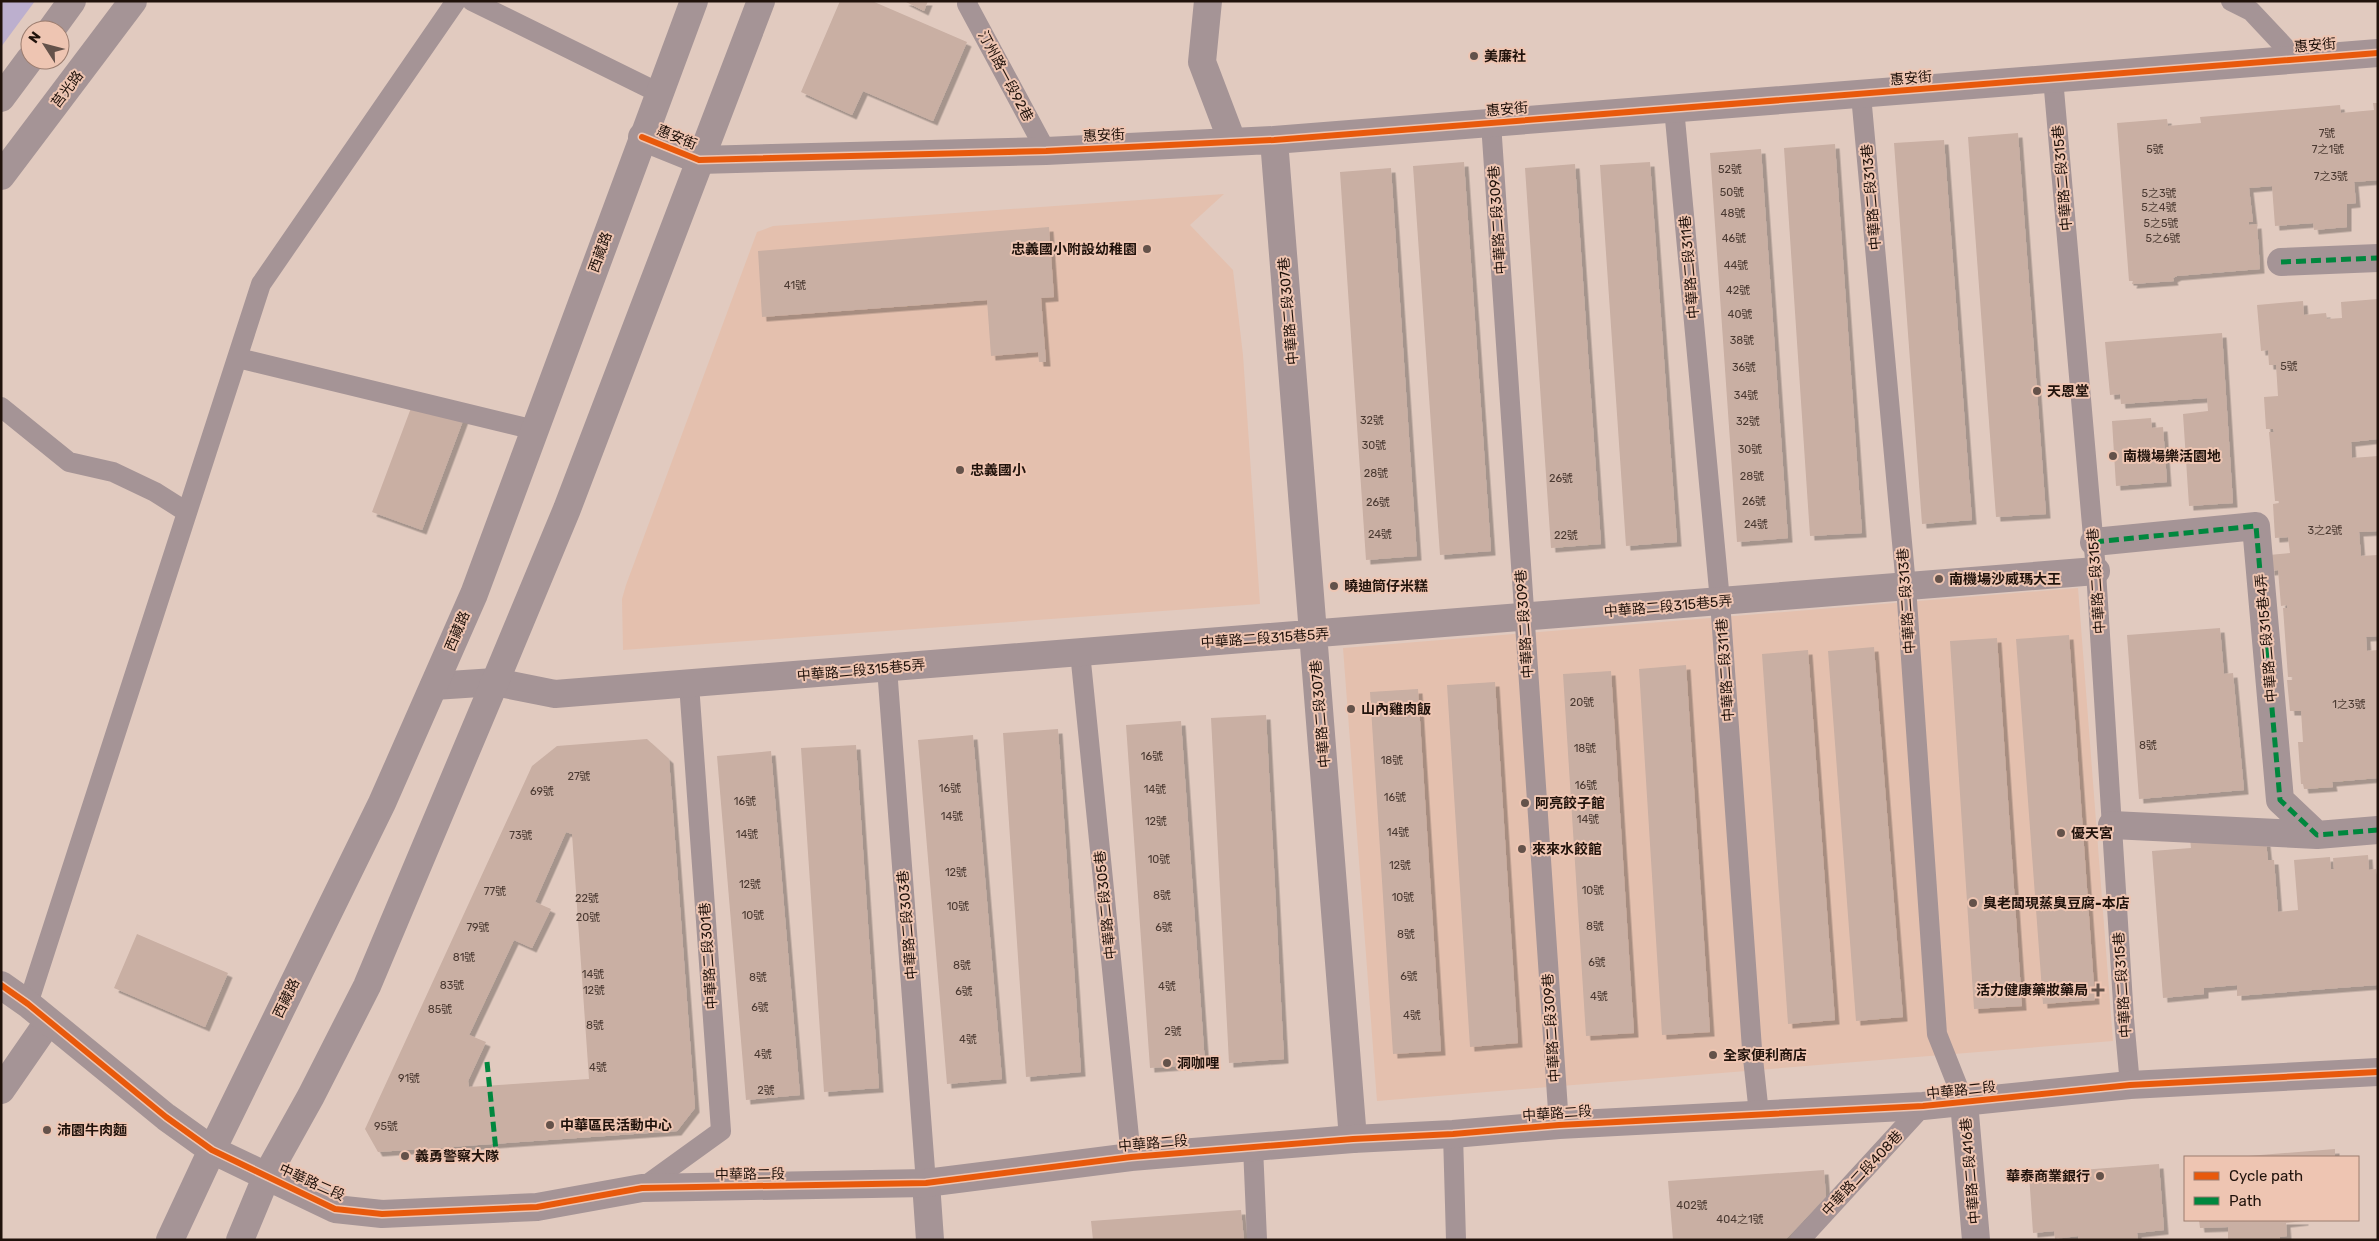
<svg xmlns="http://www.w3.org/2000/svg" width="2379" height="1241" viewBox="0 0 2379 1241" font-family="Rubik,'Noto Sans TC',sans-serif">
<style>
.built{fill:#e4c0ae}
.green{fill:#bcafce}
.building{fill:#c9afa3;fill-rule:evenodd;filter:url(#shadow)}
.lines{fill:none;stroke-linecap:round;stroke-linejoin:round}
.service{stroke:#a59496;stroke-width:20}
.minor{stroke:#a59496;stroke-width:28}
.tertiary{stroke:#a59496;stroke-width:28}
.quiet{stroke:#00873e;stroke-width:5;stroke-dasharray:10 5;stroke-linecap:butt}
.cycleway-casing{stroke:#eec5b2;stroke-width:9}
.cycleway{stroke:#e8590c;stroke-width:6}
.poi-dot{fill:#64524a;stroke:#eec5b2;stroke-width:2}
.labels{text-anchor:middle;stroke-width:4;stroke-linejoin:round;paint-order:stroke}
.number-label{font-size:11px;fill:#4a3931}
.street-label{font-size:14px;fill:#20120b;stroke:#eec5b2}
.poi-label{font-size:14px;font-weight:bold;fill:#20120b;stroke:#eec5b2;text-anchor:start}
</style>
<defs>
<filter id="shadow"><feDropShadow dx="4.5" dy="4.5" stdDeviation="0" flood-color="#0004"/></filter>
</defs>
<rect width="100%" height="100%" fill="#e1cabf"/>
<path class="built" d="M1224,194L1190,225L1233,270L1243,355L1260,604L623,650L622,599L626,585L757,232L773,226Z
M2078,588L2113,1041L1377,1101L1343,648Z"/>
<path class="green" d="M1,1H35L1,47Z"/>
<path class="building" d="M840,1H872L967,42L933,121L863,91L852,115L801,92Z
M904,1H928L924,11Z
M2373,103H2378V180L2354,182L2356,203L2347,204V227L2314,230L2313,223L2275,226L2272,186L2249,188L2253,222H2249V225L2257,224L2260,269L2177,276L2173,278L2174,281L2132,284L2133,281H2129L2117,123L2167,119L2168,126L2201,123L2200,117L2340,105L2341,113L2374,110Z
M2018,133L2046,514L1996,517L1968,137Z
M1944,140L1972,520L1922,524L1894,143Z
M1835,144L1862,533L1810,536L1784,148Z
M1761,149L1788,538L1737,542L1710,153Z
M1464,162L1491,551L1440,555L1413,166Z
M1650,162L1677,542L1626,546L1600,165Z
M1575,164L1601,544L1551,548L1525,168Z
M1391,168L1417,556L1366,560L1340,172Z
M1049,227L1054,297L1041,298L1046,362H1039L1038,352L991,356L987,300L762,317L758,251Z
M2378,299V439L2351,442L2352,458L2378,456V531L2359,532L2361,556L2378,555V636L2366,637L2367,651L2378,650V778L2332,782L2333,787L2304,789L2303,784H2301L2298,742H2303L2301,711H2290L2287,680H2292L2293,677H2288L2283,608H2287V605L2281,606L2278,570L2270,571L2269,555L2290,553L2288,537L2275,538L2273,504L2279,503V501H2275L2269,432H2274L2273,429H2266L2264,397L2278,396L2276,365H2269L2268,350L2261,351L2257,305L2303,301L2304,315L2326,313L2327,319L2342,318L2341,302Z
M2222,333L2233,503L2189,506L2183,414L2208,411L2207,398L2121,404L2120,394L2110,395L2105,342Z
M414,400L464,418L422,530L372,512Z
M2151,418L2152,428L2163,427L2167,482L2116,486L2112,421Z
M2220,628L2224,674L2233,673L2244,790L2139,799L2127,635Z
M2069,635L2095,1000L2043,1004L2016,639Z
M1997,638L2022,1006L1974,1009L1950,641Z
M1874,647L1903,1017L1856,1021L1828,651Z
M1808,650L1835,1020L1788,1024L1762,654Z
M1686,665L1710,1032L1662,1035L1639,669Z
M1611,671L1634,1033L1586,1036L1563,674Z
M1495,682L1518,1043L1470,1047L1447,685Z
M1418,689L1441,1051L1393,1054L1370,692Z
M1266,715L1284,1059L1229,1063L1211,718Z
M1181,721L1205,1064L1150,1068L1126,725Z
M1058,729L1081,1072L1026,1077L1003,733Z
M973,735L1002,1079L947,1084L918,740Z
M647,739L669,759L695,1108L677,1131L378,1152L365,1129L532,766L557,746ZM566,832L572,834L589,1079L469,1087L468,1081L486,1042L469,1035L514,940L532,948L551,909L535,902Z
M856,745L879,1088L824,1092L801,748Z
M771,751L800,1095L746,1100L717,756Z
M2190,838L2266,842L2268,860H2274L2278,912L2298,910L2294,860L2330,857L2331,869H2334L2333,858L2368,855L2369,870L2376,869L2378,888L2377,985L2237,996V985L2204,988V994L2163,998L2152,851L2191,848Z
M137,934L228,973L205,1027L114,988Z
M2335,1149V1157H2248V1156Z
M2159,1164L2164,1230L2137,1233L2138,1240H2078V1236L2055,1239L2054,1231L2033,1233L2029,1174Z
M1824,1170L1826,1197L1785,1240H1673L1668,1181Z
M1241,1210L1244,1240H1093L1091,1221Z
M2199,1220H2304V1221L2286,1223L2287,1236L2280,1237V1240H2228V1227L2200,1228Z"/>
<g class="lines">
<path class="service" d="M472,1L659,93
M968,1L967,4L1046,151
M2231,1L2251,11L2296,59
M2053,78L2096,571L2124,1019L2130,1085
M1861,95L1906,586L1937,1034L1964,1102
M1674,108L1720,601L1752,1049L1759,1114
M1491,123L1559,1125
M238,358L535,430
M1,407L69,462L113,472L155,492L185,511
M1080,652L1131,1157
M887,668L926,1183
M28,1004L261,284L456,1
M1453,1134L1456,1240
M1253,1147L1257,1240
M642,1188L721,1131L689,684
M1800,1240L1923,1106"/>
<path class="minor" d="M1208,1L1202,62L1232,141
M642,137L699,160L1046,151L1274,140L2378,53
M1274,140L1353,1139
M2281,262L2378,258
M2094,542L2256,526L2280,800L2317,835L2378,830
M434,686L495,682L555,694L2096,571
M2112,825L2317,835
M1,1090L48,1022
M1964,1102L1976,1240
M926,1183L930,1240"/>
<path class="tertiary" d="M51,30L72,1
M1,98L30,59
M1,176L133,1
M1,985L28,1004L166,1117L212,1150L335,1209L382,1214L537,1207L642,1188L926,1183L1131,1157L1353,1139L1453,1134L1559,1125L1923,1106L2130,1085L2378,1072
M170,1240L212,1150L382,803L474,594L694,1
M240,1240L267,1175L311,1096L367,986L495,682L567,509L761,1"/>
<path class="quiet" d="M2281,262L2378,258
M2094,542L2256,526L2280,800L2317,835L2378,830
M487,1062L496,1151"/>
<defs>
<path id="cycleway" d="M642,137L699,160L1046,151L1274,140L2378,53
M1,985L28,1004L166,1117L212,1150L335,1209L382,1214L537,1207L642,1188L926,1183L1131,1157L1353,1139L1453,1134L1559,1125L1923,1106L2130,1085L2378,1072"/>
</defs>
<use href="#cycleway" class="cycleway-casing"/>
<use href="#cycleway" class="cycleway"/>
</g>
<g class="poi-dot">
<circle cx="1474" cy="56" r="5"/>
<circle cx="1147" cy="249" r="5"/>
<circle cx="2037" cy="391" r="5"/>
<circle cx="2113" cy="456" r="5"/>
<circle cx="960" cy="470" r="5"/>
<circle cx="1939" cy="579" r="5"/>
<circle cx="1334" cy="586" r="5"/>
<circle cx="1351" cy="709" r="5"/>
<circle cx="1525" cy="803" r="5"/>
<circle cx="2061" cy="833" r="5"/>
<circle cx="1522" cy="849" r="5"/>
<circle cx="1973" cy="903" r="5"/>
<path d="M2095.5 982.5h5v5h5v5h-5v5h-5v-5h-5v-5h5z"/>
<circle cx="1713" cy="1055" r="5"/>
<circle cx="1167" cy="1063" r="5"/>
<circle cx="550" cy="1125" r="5"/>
<circle cx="47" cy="1130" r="5"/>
<circle cx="405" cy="1156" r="5"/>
<circle cx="2100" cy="1176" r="5"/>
</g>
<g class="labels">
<g class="number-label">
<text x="2327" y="137">7號</text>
<text x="2155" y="153">5號</text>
<text x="2328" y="153">7之1號</text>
<text x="1730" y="173">52號</text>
<text x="2331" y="180">7之3號</text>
<text x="1732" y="196">50號</text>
<text x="2159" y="197">5之3號</text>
<text x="2159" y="211">5之4號</text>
<text x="1733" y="217">48號</text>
<text x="2161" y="227">5之5號</text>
<text x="1734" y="242">46號</text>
<text x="2163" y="242">5之6號</text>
<text x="1736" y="269">44號</text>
<text x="795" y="289">41號</text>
<text x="1738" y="294">42號</text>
<text x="1740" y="318">40號</text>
<text x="1742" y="344">38號</text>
<text x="2289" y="370">5號</text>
<text x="1744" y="371">36號</text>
<text x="1746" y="399">34號</text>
<text x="1372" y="424">32號</text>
<text x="1748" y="425">32號</text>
<text x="1374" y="449">30號</text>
<text x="1750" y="453">30號</text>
<text x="1376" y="477">28號</text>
<text x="1752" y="480">28號</text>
<text x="1561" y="482">26號</text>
<text x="1754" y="505">26號</text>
<text x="1378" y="506">26號</text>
<text x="1756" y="528">24號</text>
<text x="2325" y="534">3之2號</text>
<text x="1380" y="538">24號</text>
<text x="1566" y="539">22號</text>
<text x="1582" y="706">20號</text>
<text x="2349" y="708">1之3號</text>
<text x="2148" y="749">8號</text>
<text x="1585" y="752">18號</text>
<text x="1152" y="760">16號</text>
<text x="1392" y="764">18號</text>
<text x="579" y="780">27號</text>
<text x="1586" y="789">16號</text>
<text x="950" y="792">16號</text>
<text x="1155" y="793">14號</text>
<text x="542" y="795">69號</text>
<text x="1395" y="801">16號</text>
<text x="745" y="805">16號</text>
<text x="952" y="820">14號</text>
<text x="1588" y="823">14號</text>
<text x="1156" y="825">12號</text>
<text x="1398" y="836">14號</text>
<text x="747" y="838">14號</text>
<text x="521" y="839">73號</text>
<text x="1159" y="863">10號</text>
<text x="1400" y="869">12號</text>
<text x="956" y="876">12號</text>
<text x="750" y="888">12號</text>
<text x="1593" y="894">10號</text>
<text x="495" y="895">77號</text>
<text x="1162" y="899">8號</text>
<text x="1403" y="901">10號</text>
<text x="587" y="902">22號</text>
<text x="958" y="910">10號</text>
<text x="753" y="919">10號</text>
<text x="588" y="921">20號</text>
<text x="1595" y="930">8號</text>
<text x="478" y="931">79號</text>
<text x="1164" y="931">6號</text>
<text x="1406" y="938">8號</text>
<text x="464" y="961">81號</text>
<text x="1597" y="966">6號</text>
<text x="962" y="969">8號</text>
<text x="593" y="978">14號</text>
<text x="1409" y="980">6號</text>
<text x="758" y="981">8號</text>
<text x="452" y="989">83號</text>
<text x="1167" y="990">4號</text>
<text x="594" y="994">12號</text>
<text x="964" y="995">6號</text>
<text x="1599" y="1000">4號</text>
<text x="760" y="1011">6號</text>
<text x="440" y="1013">85號</text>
<text x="1412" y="1019">4號</text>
<text x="595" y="1029">8號</text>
<text x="1173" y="1035">2號</text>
<text x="968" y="1043">4號</text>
<text x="763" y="1058">4號</text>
<text x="598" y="1071">4號</text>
<text x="409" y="1082">91號</text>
<text x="766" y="1094">2號</text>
<text x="386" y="1130">95號</text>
<text x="1692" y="1209">402號</text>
<text x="1740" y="1223">404之1號</text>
</g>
<g class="street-label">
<text transform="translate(2315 45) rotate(-5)" y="5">惠安街</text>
<text transform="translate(1006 76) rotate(62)" y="5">汀州路一段92巷</text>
<text transform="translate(1911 78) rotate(-5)" y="5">惠安街</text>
<text transform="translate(67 89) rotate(-53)" y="5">莒光路</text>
<text transform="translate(1507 109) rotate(-5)" y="5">惠安街</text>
<text transform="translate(1104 135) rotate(-3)" y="5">惠安街</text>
<text transform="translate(677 137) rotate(22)" y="5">惠安街</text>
<text transform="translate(2062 178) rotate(-95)" y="5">中華路二段315巷</text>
<text transform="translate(1871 197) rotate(-95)" y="5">中華路二段313巷</text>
<text transform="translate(1497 220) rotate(-94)" y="5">中華路二段309巷</text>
<text transform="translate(600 252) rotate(-70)" y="5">西藏路</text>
<text transform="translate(1689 267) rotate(-95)" y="5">中華路二段311巷</text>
<text transform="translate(1288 311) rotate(-95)" y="5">中華路二段307巷</text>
<text transform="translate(2096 581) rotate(-94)" y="5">中華路二段315巷</text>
<text transform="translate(1906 601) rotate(-94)" y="5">中華路二段313巷</text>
<text transform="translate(1668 606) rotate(-5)" y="5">中華路二段315巷5弄</text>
<text transform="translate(1524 624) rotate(-94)" y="5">中華路二段309巷</text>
<text transform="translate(457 631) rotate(-67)" y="5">西藏路</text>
<text transform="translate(1265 638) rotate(-4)" y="5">中華路二段315巷5弄</text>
<text transform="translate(2266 638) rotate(-95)" y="5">中華路二段315巷4弄</text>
<text transform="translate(861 670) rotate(-5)" y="5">中華路二段315巷5弄</text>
<text transform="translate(1725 670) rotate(-94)" y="5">中華路二段311巷</text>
<text transform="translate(1320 714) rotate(-95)" y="5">中華路二段307巷</text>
<text transform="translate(1105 905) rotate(-96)" y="5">中華路二段305巷</text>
<text transform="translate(907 925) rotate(-95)" y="5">中華路二段303巷</text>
<text transform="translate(708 956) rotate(-94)" y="5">中華路二段301巷</text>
<text transform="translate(2122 985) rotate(-94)" y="5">中華路二段315巷</text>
<text transform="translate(286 998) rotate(-64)" y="5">西藏路</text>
<text transform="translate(1551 1028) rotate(-94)" y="5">中華路二段309巷</text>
<text transform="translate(1961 1090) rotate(-6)" y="5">中華路二段</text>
<text transform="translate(1557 1113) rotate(-4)" y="5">中華路二段</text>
<text transform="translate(1153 1143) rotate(-5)" y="5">中華路二段</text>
<text transform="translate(1970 1171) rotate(-95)" y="5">中華路二段416巷</text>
<text transform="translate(1862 1173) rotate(-47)" y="5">中華路二段408巷</text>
<text transform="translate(750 1174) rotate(-1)" y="5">中華路二段</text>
<text transform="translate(312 1182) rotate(24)" y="5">中華路二段</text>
</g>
<g class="poi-label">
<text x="1484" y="61">美廉社</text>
<text x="1137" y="254" text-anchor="end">忠義國小附設幼稚園</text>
<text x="2047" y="396">天恩堂</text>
<text x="2123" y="461">南機場樂活園地</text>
<text x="970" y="475">忠義國小</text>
<text x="1949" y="584">南機場沙威瑪大王</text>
<text x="1344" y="591">曉迪筒仔米糕</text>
<text x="1361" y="714">山內雞肉飯</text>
<text x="1535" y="808">阿亮餃子館</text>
<text x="2071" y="838">優天宮</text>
<text x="1532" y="854">來來水餃館</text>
<text x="1983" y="908">臭老闆現蒸臭豆腐-本店</text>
<text x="2088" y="995" text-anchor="end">活力健康藥妝藥局</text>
<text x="1723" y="1060">全家便利商店</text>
<text x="1177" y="1068">洞咖哩</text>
<text x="560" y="1130">中華區民活動中心</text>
<text x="57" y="1135">沛園牛肉麵</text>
<text x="415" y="1161">義勇警察大隊</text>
<text x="2090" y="1181" text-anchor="end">華泰商業銀行</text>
</g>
</g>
<rect width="2379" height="1241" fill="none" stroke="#20120b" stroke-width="5"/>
<rect x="2184" y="1156" width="175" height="65" fill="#eec5b2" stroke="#9c7d6f"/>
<rect x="2194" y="1172" width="25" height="8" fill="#e8590c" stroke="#9c7d6f"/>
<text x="2229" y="1181" font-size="15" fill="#20120b">Cycle path</text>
<rect x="2194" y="1197" width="25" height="8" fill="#00873e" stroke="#9c7d6f"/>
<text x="2229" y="1206" font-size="15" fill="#20120b">Path</text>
<g transform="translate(45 45) rotate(306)"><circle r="24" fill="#eec5b2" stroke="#9c7d6f"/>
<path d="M0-4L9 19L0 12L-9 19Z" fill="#64524a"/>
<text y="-8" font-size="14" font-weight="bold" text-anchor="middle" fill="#20120b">N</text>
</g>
</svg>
